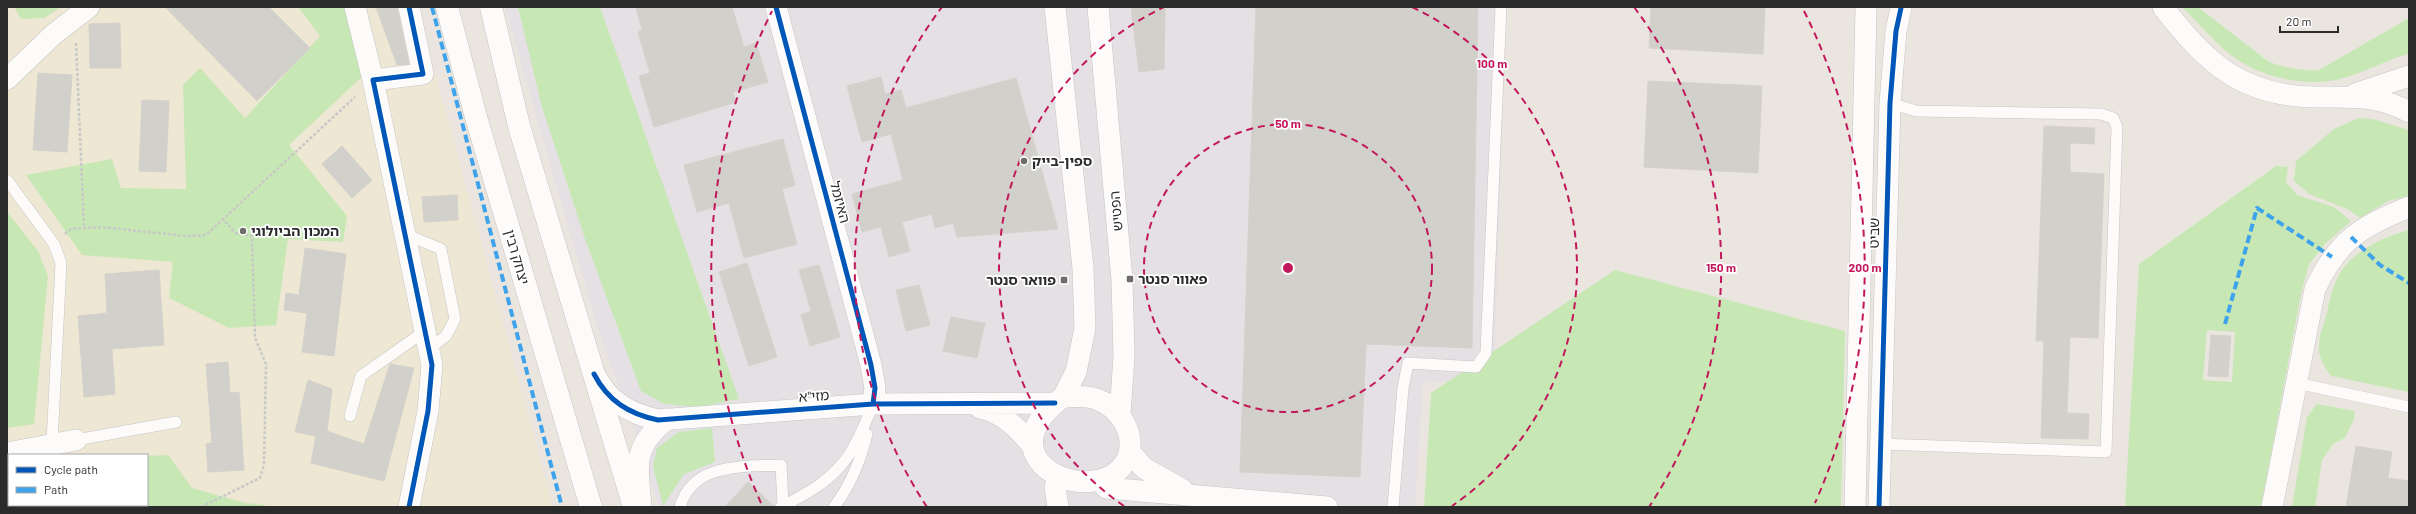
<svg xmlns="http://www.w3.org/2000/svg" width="2416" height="514" viewBox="0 0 2416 514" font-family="Barlow,'Noto Sans Hebrew',sans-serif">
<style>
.industrial{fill:#e4e0e3}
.education{fill:#eee7d3;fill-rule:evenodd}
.green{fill:#c7e8b5;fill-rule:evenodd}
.building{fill:#d2d0cb;stroke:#d5d1cb}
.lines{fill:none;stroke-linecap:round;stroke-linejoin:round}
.service-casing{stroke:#c7c5c5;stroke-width:12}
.minor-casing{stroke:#c7c5c5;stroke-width:22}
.secondary-casing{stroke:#c7c5c5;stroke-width:23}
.path{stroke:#c8c8c7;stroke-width:2.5;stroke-dasharray:3 2;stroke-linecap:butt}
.service{stroke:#fcfbfa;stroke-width:11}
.minor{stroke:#fcfbfa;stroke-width:21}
.secondary{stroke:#fcfbfa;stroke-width:22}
.quiet{stroke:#3ea3eb;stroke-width:4;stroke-dasharray:8 4;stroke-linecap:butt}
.cycleway-casing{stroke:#fff;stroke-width:8}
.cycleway{stroke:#0057b8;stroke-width:5}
.ring{fill:none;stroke:#c2185b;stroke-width:2;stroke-dasharray:7 5}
.poi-dot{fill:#6e6c6a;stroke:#fff;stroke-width:1.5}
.labels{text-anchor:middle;stroke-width:3.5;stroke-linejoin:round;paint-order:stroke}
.poi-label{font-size:14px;font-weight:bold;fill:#2b2b2b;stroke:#fff;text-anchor:start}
.street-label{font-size:14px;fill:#2b2b2b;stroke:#fff}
.centre{fill:#c2185b;stroke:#fff;stroke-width:2}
.ring-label{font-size:12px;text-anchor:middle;font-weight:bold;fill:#c2185b;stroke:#fff;stroke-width:3.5;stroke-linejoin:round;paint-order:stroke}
</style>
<rect width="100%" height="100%" fill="#eae6df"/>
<path class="industrial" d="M505,7H1506L1494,380L1423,383L1415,507H659L626,405L600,336Z"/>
<path class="education" d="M7,7H417L553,507H7ZM9,455H147V505H9Z"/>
<path class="green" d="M14,7H61L44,18L21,19Z
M298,7H347L366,73L289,145L347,216L343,242L288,239L276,325L229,328L169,298L173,262L82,255L26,175L112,159L121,188L186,189L183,85L200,68L245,118L320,36Z
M518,7H600L739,399L698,407L664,404L641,391L585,239L542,107Z
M2182,7H2198L2269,62C2286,68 2302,71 2319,70L2409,18V54C2385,60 2364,73 2340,79C2306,87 2263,78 2235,58C2216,45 2199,23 2182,7Z
M2359,118L2373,119L2409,130V196L2388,201L2360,218L2349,210L2309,194L2294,181L2296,161L2334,129Z
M2276,166L2288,167L2286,182L2297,195L2334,207L2351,221L2326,243L2309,264L2301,294L2261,507H2125L2139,264ZM2207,330L2235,332L2232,382L2203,380Z
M7,212L38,251L48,276L34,424L7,428Z
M2409,230V392L2331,376C2313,352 2318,342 2326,316C2329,305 2331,292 2336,281C2348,252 2381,238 2409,230Z
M1615,270L1845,331L1841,507H1424L1431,393Z
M2317,404L2355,411L2354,419L2345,438L2334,443L2322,460L2315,507H2292L2307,417Z
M712,428L715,462L684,474L663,506L653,466L657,448L679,432Z
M168,455L192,488L245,503L265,505V507H38V505H147V456Z"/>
<path class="building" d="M165,7H269L310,48L257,101Z
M376,7H397L409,64L397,65Z
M636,7H732L744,47L756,43L768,82L733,92L736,102L654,127L639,76L650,73L638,32L642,30Z
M1131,7H1165L1164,69L1139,72Z
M1256,7H1478L1472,348L1366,344L1360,477L1240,472Z
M1651,7H1765L1763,54L1649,48Z
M120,23L121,68H90L89,24Z
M38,73L72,75L67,152L33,150Z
M881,77L885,94L901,90L906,108L1016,78L1058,229L957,237L953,223L935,228L932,214L902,222L910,251L889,257L881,227L862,232L852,194L903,180L891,134L862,142L847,86Z
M1648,81L1762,86L1758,173L1644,167Z
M142,100L169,101L166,172L139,171Z
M2044,126L2095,128L2094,144L2070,143V172L2104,174L2098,338L2070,337L2067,413L2089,414L2088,439L2041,438L2044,341H2036Z
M783,139L795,185L782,189L797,244L744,258L729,203L697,212L684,165Z
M342,146L372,180L352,198L322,164Z
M457,195L458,220L424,222L422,197Z
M305,248L346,254L334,356L302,352L307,313L284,310L286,293L299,295Z
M747,263L777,357L749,366L719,272Z
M819,265L840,337L810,346L801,315L811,311L799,270Z
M159,270L164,345L112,349L115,394L84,397L78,316L107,313L105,274Z
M919,285L930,325L906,331L896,290Z
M951,317L985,323L977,358L943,351Z
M2211,335L2231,336L2228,377L2208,376Z
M228,362L230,393L239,392L244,470L208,472L206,444L212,443L206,364Z
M390,364L414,368L384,481L311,463L316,436L295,432L308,380L332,389L327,431L364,444Z
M2356,446L2392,452L2388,478L2409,481V507H2346Z
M748,482L774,506V507H725Z"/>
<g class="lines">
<defs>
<path id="service" d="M7,180L54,244L61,263L52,443
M405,234L441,249L455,319L446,336L429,349
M2296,383L2409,407
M350,416L361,376L425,331
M76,440L176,422
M1881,444L2106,452L2117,127L2113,118L2101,114L1916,111L1890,103
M680,507C693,462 744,467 781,465L783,506
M781,507C838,478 850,463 873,404
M834,507C850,486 861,459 867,434
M1393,507L1403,388L1408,363L1476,367L1486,353L1501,7"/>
<path id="minor" d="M355,7L373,80
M776,7L871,365L875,388L873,404
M1055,7L1083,268L1085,328L1076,372L1063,397
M1098,7L1122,280L1124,356L1120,415
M2163,7C2207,64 2243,97 2318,97C2352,97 2378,95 2409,112
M7,79L54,34L89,7
M2355,94L2409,76
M597,378C609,403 632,414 658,420L873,404L1055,403
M1063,397C1073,397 1086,395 1096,399C1119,407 1136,432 1128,457C1103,514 975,463 1063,397Z
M980,408C1002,412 1020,430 1033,447
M1130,452L1144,468L1183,490
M7,453L76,440
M1055,487L1058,507
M1106,488L1327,507
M409,507L428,411L432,365L373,80L423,74L409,7
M641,507C638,465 631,448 667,419
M1855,507L1866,9
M1879,507L1890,103L1896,31L1901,8
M2272,507L2315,289C2338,240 2360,227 2409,207"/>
<path id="secondary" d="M447,7L476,117L591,507
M491,7L519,126L634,507"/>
</defs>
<use href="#service" class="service-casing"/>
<use href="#minor" class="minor-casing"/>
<use href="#secondary" class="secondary-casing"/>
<path class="path" d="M76,43L84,228
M65,234L71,229L101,227L186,236L206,235L355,97
M94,505L95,507
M201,507L260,478L264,465L266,364L255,338L252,236L235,233L224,220"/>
<use href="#service" class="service"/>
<use href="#minor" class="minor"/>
<use href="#secondary" class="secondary"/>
<path class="quiet" d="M432,7L562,507
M2351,237L2380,265L2409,283
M2225,324L2257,208L2332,257"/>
<defs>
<path id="cycleway" d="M776,7L871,365L875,388L873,404
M594,374C608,401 629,414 658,420L873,404L1055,403
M409,507L428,411L432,365L373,80L423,74L409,7
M1879,507L1890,103L1896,31L1901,8"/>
</defs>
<use href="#cycleway" class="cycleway-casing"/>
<use href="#cycleway" class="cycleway"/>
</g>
<g class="ring">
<circle cx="1288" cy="268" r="144"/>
<path d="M1124 506A289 289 0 0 1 1164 7M1412 7A289 289 0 0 1 1452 506"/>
<path d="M927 507A433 433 0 0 1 942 7M1634 7A433 433 0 0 1 1649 507"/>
<path d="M761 503A577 577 0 0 1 772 11M1804 11A577 577 0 0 1 1815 503"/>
</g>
<g class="poi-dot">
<circle cx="1024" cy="161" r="4"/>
<circle cx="243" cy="231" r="4"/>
<rect x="1126" y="275" width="8" height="8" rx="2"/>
<rect x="1060" y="276" width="8" height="8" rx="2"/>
</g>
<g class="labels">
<g class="poi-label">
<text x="1032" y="166">ספין-בייק</text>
<text x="251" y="236">המכון הביולוגי</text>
<text x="1138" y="284">פאוור סנטר</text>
<text x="1056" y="285" text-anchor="end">פוואר סנטר</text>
</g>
<g class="street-label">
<text transform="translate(840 202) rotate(75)" y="5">האיזמל</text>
<text transform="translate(1116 211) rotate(-95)" y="5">הפטיש</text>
<text transform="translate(1874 233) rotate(-89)" y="5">שביט</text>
<text transform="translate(517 257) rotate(74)" y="5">יצחק רבין</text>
<text transform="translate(814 396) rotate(-4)" y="5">מזי"א</text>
</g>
</g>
<circle cx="1288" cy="268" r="6" class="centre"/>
<g class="ring-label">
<text x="1492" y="68">100 m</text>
<text x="1288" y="128">50 m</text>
<text x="1721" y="272">150 m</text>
<text x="1865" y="272">200 m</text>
</g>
<rect width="2416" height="514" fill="none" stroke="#2b2b2b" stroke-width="16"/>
<rect x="8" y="454" width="140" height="52" fill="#ffffff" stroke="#aaaaaa"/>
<rect x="16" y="467" width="20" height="6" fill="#0057b8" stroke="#aaaaaa"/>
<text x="44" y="474" font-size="12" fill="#2b2b2b">Cycle path</text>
<rect x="16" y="487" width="20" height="6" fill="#3ea3eb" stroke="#aaaaaa"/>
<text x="44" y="494" font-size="12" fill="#2b2b2b">Path</text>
<path d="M2280 26v6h58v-6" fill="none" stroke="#2b2b2b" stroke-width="2"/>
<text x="2286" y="26" font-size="12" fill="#2b2b2b" stroke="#ffffff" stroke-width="3" paint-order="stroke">20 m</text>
</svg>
